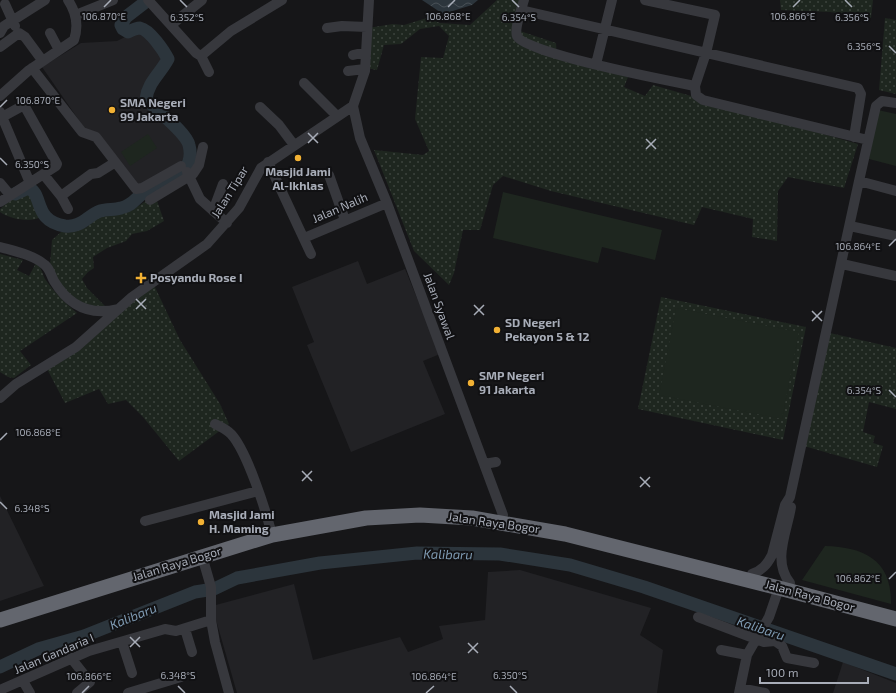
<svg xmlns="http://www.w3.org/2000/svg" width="896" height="693" viewBox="0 0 896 693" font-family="'Exo 2',sans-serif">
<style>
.built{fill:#222225}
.grass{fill:url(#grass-dots)}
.garden{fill:#1e261f}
.water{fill:url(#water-waves)}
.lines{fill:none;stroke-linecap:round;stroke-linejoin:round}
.river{stroke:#2c353c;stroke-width:13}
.minor{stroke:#37383d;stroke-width:10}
.highway{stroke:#63666e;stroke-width:15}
.ticks{fill:none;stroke:#a8adb8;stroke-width:1.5}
.poi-dot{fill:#f2b134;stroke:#111113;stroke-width:1.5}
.labels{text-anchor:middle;stroke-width:4;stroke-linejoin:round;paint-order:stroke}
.poi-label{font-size:12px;font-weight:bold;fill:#a8adb8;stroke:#111113;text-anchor:start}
.street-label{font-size:12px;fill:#a8adb8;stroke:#111113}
.water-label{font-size:13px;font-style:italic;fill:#7f9bb3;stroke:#111113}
.ticks-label{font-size:10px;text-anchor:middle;fill:#a8adb8;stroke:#111113;stroke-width:4;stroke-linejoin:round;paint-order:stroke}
</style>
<defs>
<pattern id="grass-dots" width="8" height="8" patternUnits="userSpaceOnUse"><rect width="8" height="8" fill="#1e261f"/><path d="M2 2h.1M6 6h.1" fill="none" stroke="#3c433d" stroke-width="1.8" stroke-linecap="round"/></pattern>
<pattern id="water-waves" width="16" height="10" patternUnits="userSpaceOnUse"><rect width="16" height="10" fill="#2c353c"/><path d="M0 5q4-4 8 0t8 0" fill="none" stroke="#485056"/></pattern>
</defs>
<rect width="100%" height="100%" fill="#161618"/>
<path class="built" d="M137,31L144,32L150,36L164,56L161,68L146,83L143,95L155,112L182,139L186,148L185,157L179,164L139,188L85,129L42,67L81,43L117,41Z
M358,261L367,284L405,269L440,354L423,361L445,414L351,452L307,345L314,342L292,287Z
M0,496L44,586L0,601Z
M520,570L651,608L640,635L663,650L657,693H237L212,606L294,584L313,660L400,637L408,652L443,639L439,626L485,620L488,572Z
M843,662L896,683V693H833Z"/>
<path class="grass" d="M497,0H526L517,30L556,43L557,58L628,77L624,87L645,96L653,85L858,144L844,188L788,177L778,191L777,241L752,237L753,219L702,207L694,225L551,191L503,176L493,185L480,230H463L454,273L449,285L414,251L374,150L423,155L429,151L415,119L421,57L443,58L449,36L439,26L420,29L401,44L384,45L377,70L366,68L368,28L393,24L404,25L427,18L440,23L470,25Z
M780,0H873L871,18L830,12L781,10Z
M885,18L896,20V94L879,90Z
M25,191C37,194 36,208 41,217C30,223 10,219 0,212V209L13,198Z
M155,195L164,221L147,231L132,234L126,241L107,248L93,257L94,268L88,272L82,279L87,288L105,306L97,311L63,291L50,265L52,240L61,232H72L87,227L96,217L131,211Z
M0,254L23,260L17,270L29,276L36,263C41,266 42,273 45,279C54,292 65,303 77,313L20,351L31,365L14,378L8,377L0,372Z
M153,283L180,340L220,404L229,424L179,461L143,417L126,400L108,404L99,389L65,403L46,367Z
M661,297L806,327L783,440L638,409Z
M830,333L896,348V409L869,402L863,432L875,436L873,443L883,446L877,467L804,446Z"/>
<path class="garden" d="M878,110L896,114V166L869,159Z
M148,134L157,148L130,166L121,152Z
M503,192L662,230L655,260L602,247L598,263L493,238Z
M676,308L799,332L782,419L659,395Z
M825,546C864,547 892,560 891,604L802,580Z"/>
<path class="water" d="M422,0H478L472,5L443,14Z"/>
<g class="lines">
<path class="river" d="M15,194L28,188C44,193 32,221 65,226C81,228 87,216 100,211C107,209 115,210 121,208C134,205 136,197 146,191C164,180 197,176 189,145C186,132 156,110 146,99C148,82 160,74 168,59C164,51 150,30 140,28C137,28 132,30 128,32L123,29L121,25L126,17L148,0
M0,667L38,649L84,636L195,592L214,589L237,578L320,563L417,553L500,554L570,565L644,587L896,674"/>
<path class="minor" d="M148,0L196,53L201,56L231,31L282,0
M524,0C522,7 514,29 517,36C524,53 670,81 695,86L696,95L703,100L868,140
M645,0L715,15L706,53L695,86
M5,4L15,26
M521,10L858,88L861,94L854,137
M76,15L113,0
M171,25L202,0
M327,28L342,26L367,27
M0,33L4,26L45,0
M50,33L59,50
M0,47L19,33L25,37L42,60
M353,55L366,52
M201,56L209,72
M596,64L612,0
M32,68L82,132L96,137L136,189L142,188L181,166
M348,71L365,69
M304,83L337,116
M0,96L28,71L74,40C79,25 76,12 68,0
M353,106L360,138L387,203L503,515
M353,106L365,71L369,0
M260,107L279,125L294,145
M0,112L30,183
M268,162L311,254
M187,172L200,199L227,223
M44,175L61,196L68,209
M329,175L345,220
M859,181L876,106L882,101L896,103
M0,183L10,195
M61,196L91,174L98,173L114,163
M150,200L193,174L199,165L203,147
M0,202L56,166L57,164L24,105L2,117
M213,211L223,184
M850,226L896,236
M304,238L387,203
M0,247C14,251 34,255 45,265C50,269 51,276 54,281C69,306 90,316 118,309
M842,264L896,276
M0,398L16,384L76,347L132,297L207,244L239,208L261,168L353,106
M215,424C221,427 226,429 231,434C247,451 266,511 272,535
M484,464L496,462
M145,521L258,491
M202,556L211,587V620L215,642L229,693
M752,574C762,570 767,565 772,555L785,505L790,497L859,181L896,191
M790,583C772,561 787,532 791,507
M698,617L764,642L775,641L782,646L787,658L814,663
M185,629L192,652
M122,642L132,673
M721,650L747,655
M71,658L90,682L77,693
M23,681L30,693
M740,688L765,693
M0,690L89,651L165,629L176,631L211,620
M128,693L181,677
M739,693L747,655L769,617L779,588"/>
<path class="highway" d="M0,620L272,535L366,518L420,515L472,518L565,534L779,588L896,619"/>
</g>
<path class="ticks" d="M180,0L187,7M512,0L519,7M845,0L852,7M104,7L111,0M448,7L455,0M793,7L800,0M889,46L896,53M0,107L7,100M308,133L318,143M646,139L656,149M308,143L318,133M646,149L656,139M0,158L7,165M889,246L896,239M136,299L146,309M474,305L484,315M136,309L146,299M812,311L822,321M474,315L484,305M812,321L822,311M889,390L896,397M0,440L7,433M302,471L312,481M640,477L650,487M302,481L312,471M640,487L650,477M0,502L7,509M889,579L896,572M130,637L140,647M468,643L478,653M130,647L140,637M468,653L478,643M178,686L185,693M510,686L517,693M82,693L89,686M426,693L434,686"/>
<g class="poi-dot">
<circle cx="112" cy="110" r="4"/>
<circle cx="298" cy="158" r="4"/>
<path d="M139 272h4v4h4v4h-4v4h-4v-4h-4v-4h4z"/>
<circle cx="497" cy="330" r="4"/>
<circle cx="471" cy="383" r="4"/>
<circle cx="201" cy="522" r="4"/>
</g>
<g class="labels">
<g class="poi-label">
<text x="120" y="107">SMA Negeri<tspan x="120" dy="14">99 Jakarta</tspan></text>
<text x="298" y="176" text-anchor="middle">Masjid Jami<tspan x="298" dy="14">Al-Ikhlas</tspan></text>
<text x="150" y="282">Posyandu Rose I</text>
<text x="505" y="327">SD Negeri<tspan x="505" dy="14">Pekayon 5 &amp; 12</tspan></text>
<text x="479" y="380">SMP Negeri<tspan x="479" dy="14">91 Jakarta</tspan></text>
<text x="209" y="519">Masjid Jami<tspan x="209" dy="14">H. Maming</tspan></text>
</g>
<g class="street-label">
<text transform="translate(230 192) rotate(-58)" y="4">Jalan Tipar</text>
<text transform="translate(340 208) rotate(-23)" y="4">Jalan Nalih</text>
<text transform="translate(439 306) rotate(70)" y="4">Jalan Syawal</text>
<text transform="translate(494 523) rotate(8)" y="4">Jalan Raya Bogor</text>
<text transform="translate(177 564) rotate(-17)" y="4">Jalan Raya Bogor</text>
<text transform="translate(810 596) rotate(15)" y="4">Jalan Raya Bogor</text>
<text transform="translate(54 654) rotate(-23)" y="4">Jalan Gandaria I</text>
</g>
<g class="water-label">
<text transform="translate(448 554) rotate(1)" y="5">Kalibaru</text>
<text transform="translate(133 616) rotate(-22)" y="5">Kalibaru</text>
<text transform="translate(761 628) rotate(19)" y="5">Kalibaru</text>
</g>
</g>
<g class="ticks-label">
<text x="104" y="20">106.870°E</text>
<text x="448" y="20">106.868°E</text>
<text x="793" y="20">106.866°E</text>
<text x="852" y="21">6.356°S</text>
<text x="187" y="21">6.352°S</text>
<text x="519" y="21">6.354°S</text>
<text x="864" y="50">6.356°S</text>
<text x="38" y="104">106.870°E</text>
<text x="32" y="168">6.350°S</text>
<text x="858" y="250">106.864°E</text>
<text x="864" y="394">6.354°S</text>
<text x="38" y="436">106.868°E</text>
<text x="32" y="512">6.348°S</text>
<text x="858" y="582">106.862°E</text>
<text x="178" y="679">6.348°S</text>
<text x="510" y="679">6.350°S</text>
<text x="89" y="680">106.866°E</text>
<text x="434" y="680">106.864°E</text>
</g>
<path d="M760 677v6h108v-6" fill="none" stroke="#a8adb8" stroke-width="2"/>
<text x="766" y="677" font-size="12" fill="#a8adb8" stroke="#111113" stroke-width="3" paint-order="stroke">100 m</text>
</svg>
